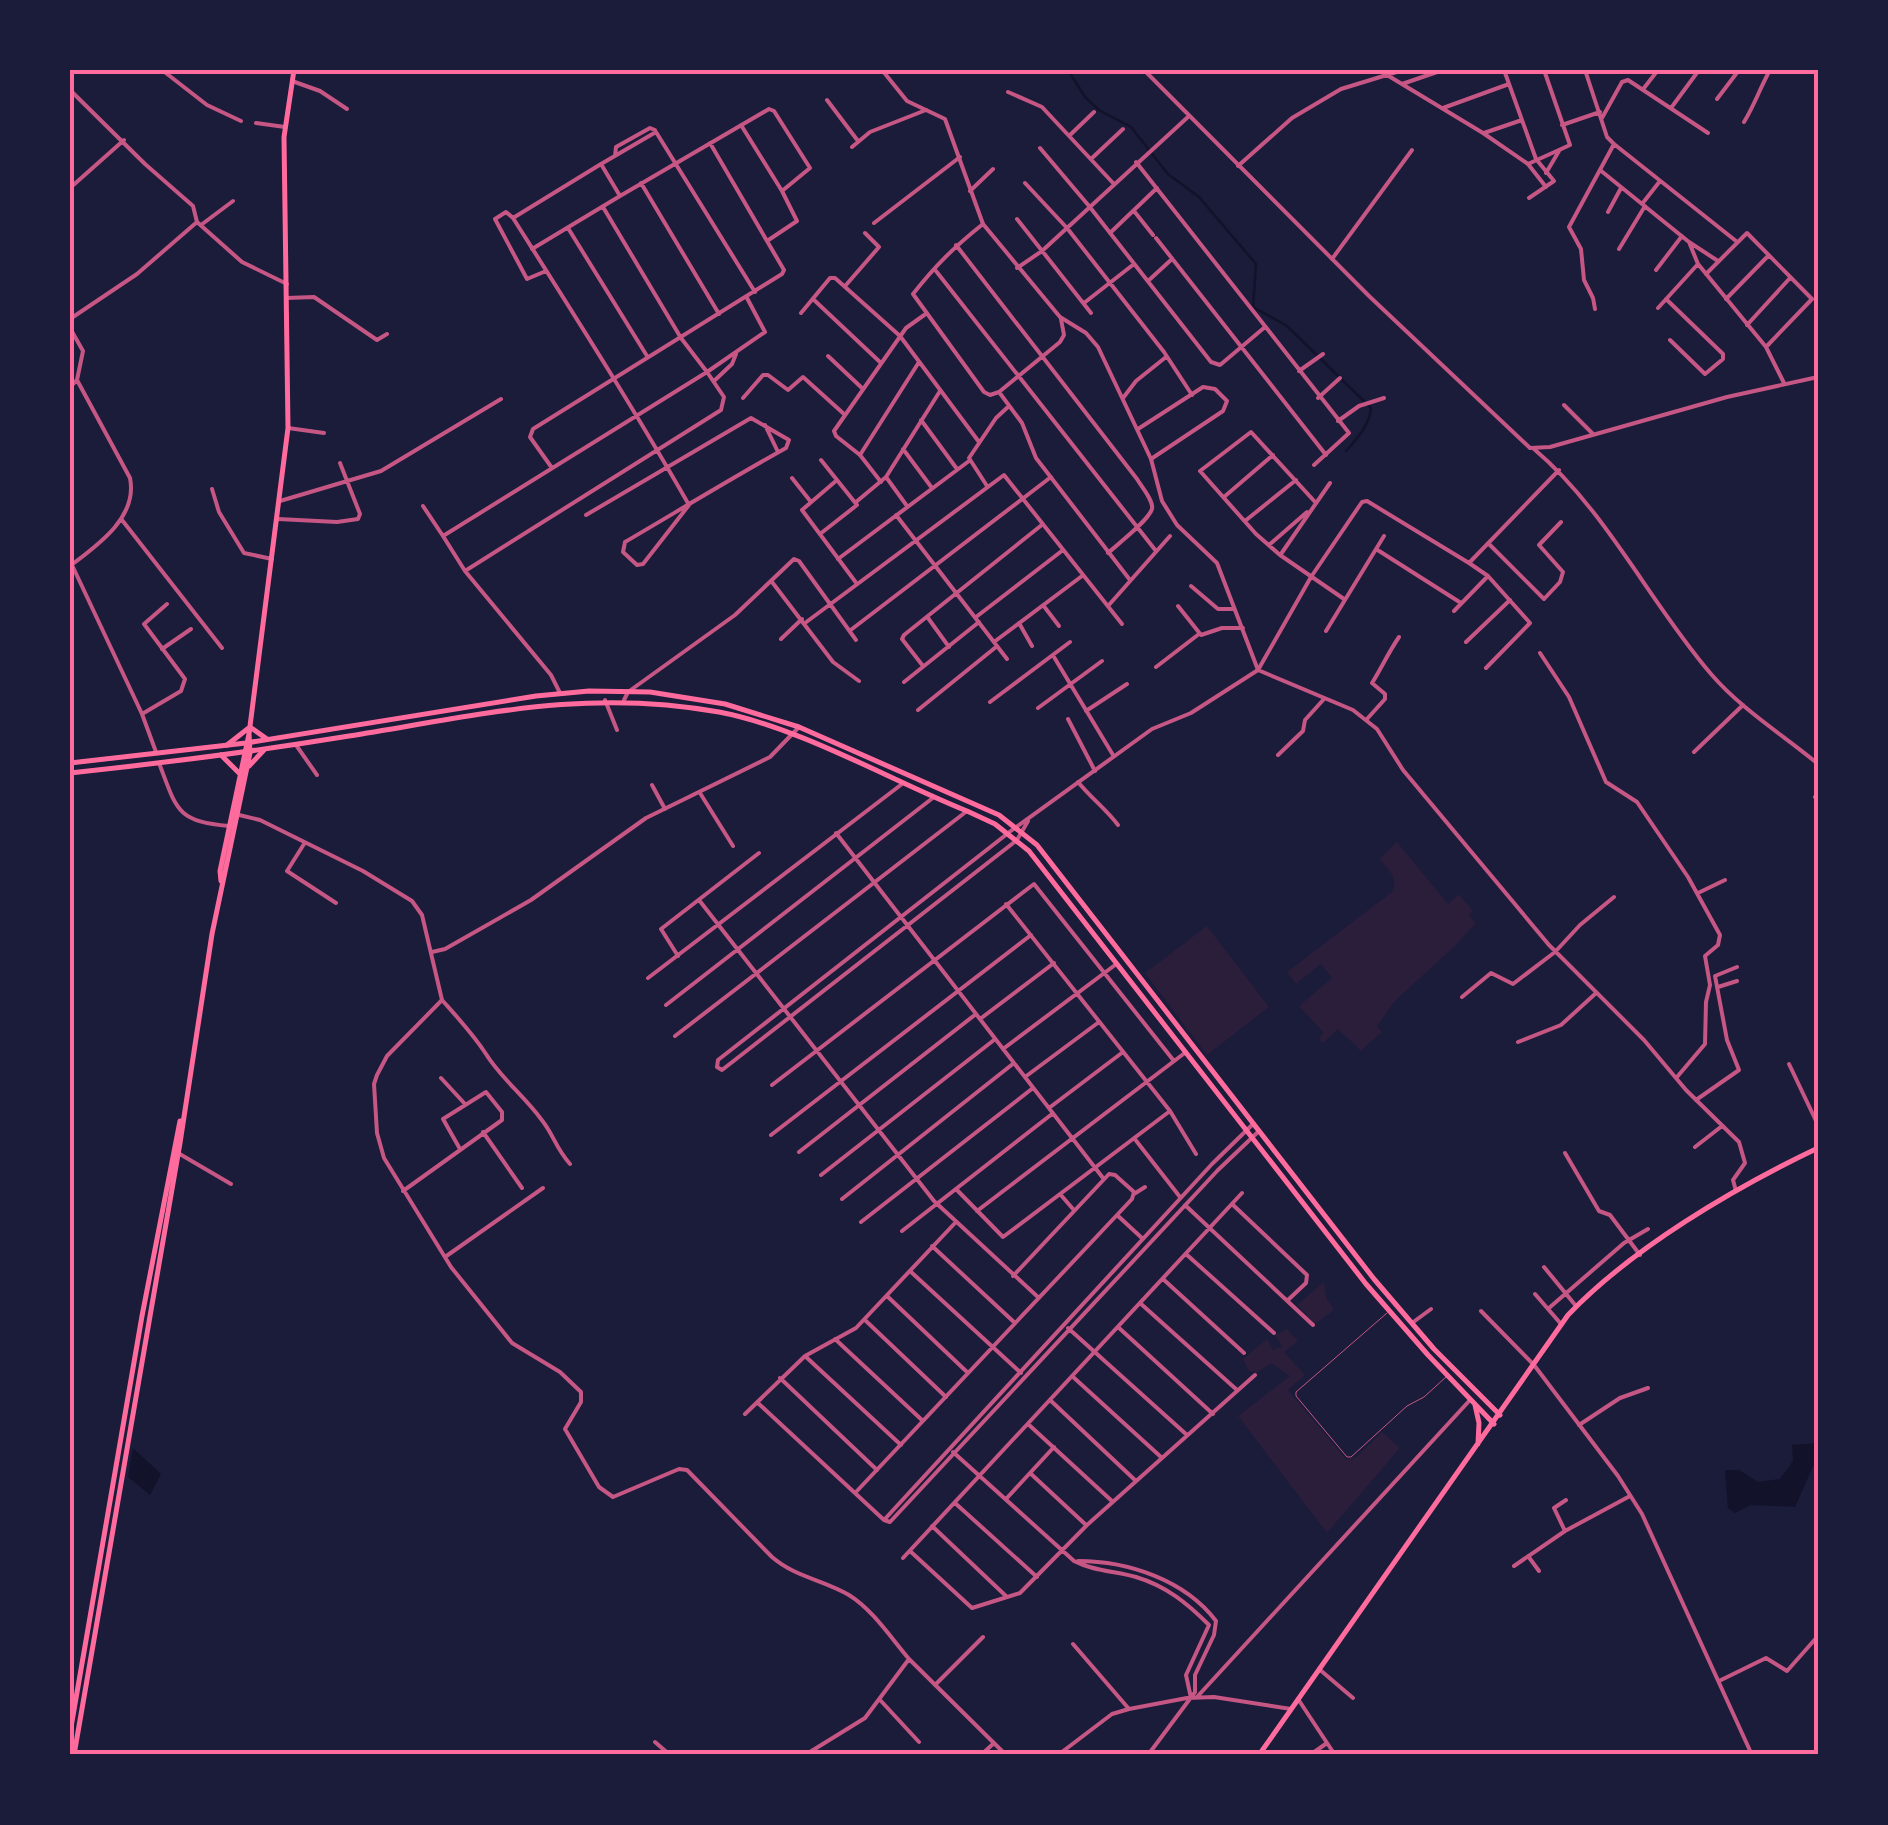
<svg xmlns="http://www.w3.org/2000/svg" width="1888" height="1825" viewBox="0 0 1888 1825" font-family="'Zilla Slab',serif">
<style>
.green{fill:#2a1e3b}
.water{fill:#12122b}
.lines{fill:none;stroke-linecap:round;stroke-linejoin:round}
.stream{stroke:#12122b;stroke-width:2.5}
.service{stroke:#c65784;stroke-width:1}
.minor{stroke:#c65784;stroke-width:4}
.tertiary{stroke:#c65784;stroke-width:4}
.secondary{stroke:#ff6b9d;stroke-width:5}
.primary{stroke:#ff6b9d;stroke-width:5}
.neatline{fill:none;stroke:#ff6b9d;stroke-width:4}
</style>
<rect width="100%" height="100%" fill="#1b1b3a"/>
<path class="green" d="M1397,842L1448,904L1459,894L1473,911L1469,915L1476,923L1456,945L1395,1001L1377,1026L1382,1032L1361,1051L1338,1029L1323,1043L1319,1039L1323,1032L1299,1006L1332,978L1321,964L1296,984L1287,972L1393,891C1398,877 1388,869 1379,859Z
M1207,926L1269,1007L1207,1055L1145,973Z
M1324,1282L1326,1297L1334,1310L1315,1324L1297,1305Z
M1287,1329L1298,1341L1284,1352L1305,1375L1288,1390L1346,1459L1355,1458L1382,1432L1400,1448L1327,1533L1238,1416L1290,1376L1271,1363L1257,1373L1249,1371L1243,1359L1267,1339L1273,1350L1282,1347L1275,1335Z"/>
<path class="water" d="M1818,1443V1455L1795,1507L1751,1505L1735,1513L1728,1508L1725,1470H1739L1758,1482L1780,1479L1793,1461L1792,1445Z
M133,1448L161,1474L150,1495L128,1477Z"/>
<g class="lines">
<path class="stream" d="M1068,70L1085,97L1099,110L1131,127L1168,174L1199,197L1256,264L1253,307L1287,326L1371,408C1370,424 1357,439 1346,451"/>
<path class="service" d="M1387,1313L1296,1392V1396L1347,1457H1351L1407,1406L1424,1397L1446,1377"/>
<path class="minor" d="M162,70L207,105L241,121
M1504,70L1536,159L1554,181L1529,198
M1585,70L1607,137L1614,144L1569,227L1581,249L1584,280L1593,298L1595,309
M1387,75L1483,133L1528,164L1570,145L1544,70
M292,81L320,91L347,109
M1402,84L1443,70
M1644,88L1658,70
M70,90L145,164L193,206L197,222
M1008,92L1042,107L1113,183
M1717,99L1739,70
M827,100L858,141
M1443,108L1509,84
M1671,108L1699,70
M1602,118L1622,82L1628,80L1708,133
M1744,122C1755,104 1760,88 1770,70
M256,123L285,127
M741,125L782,191
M1562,125L1600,112
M1484,133L1522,120
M1070,135L1094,112
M710,143L767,241
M1614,144L1736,241
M852,147L870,132L926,110
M1040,148L1089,206L1211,362L1220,365L1265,327
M615,156L616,147L650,128L655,130
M1091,159L1123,129
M1136,162L1349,433L1314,465
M601,164L656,132L755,292
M1528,164L1546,187
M1238,166L1292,118L1341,89L1403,70
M1600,170L1689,242L1698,264L1766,347L1784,383
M1546,173L1559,151
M641,183L719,314
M1025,183L1067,228L1164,352L1192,395
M70,188L124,140
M970,191L993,169
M1642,204L1660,181
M603,207L681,338L707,372L765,332L747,298
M1134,211L1153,235
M1608,212L1621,188
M513,218L601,164L620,196L532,249
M1017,219L1091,313
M874,223L960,157
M983,224C954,247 935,266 913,294L984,392L990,395L999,392L1060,342L1064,335L1061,319
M201,225L233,201
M568,228L647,356
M1110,233L1157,188
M1156,238L1326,455
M1689,242L1718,261
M956,245L1137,479C1141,486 1154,501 1152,509C1148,521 1118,544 1108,553
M1619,249L1645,206
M1332,259L1412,150
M1017,268L1042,251L1189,116
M1656,270L1682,236
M546,271L527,279L495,219L506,212L513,218C573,313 633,407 689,505L643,564L637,565L623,552L625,542C678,511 732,478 786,448L789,440L751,418L586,515
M936,271L1156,551
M1706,274L1747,233L1812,299L1766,347
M1148,281L1172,259
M846,285L879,247L865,233
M287,298L314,297L377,340L387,334
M813,299L881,363
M1666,299L1723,354V359L1705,374L1670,340
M1726,299L1768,256
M1084,303L1134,264
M1658,308L1698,264
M801,313L830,278H835L900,336L979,442
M70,319L137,274L197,222L242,262L287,284
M1747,325L1790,278
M70,328L83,351L77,380L130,478C138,517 98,545 70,566
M828,356L863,389
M1299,371L1323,354
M714,381L732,364L736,354
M70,387L77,380
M999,392L1022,423L1036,458L1130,580
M743,398L763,375H768L788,390L803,377L844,414
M1123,398L1136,381L1166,357
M1318,398L1340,378
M1564,405L1593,434
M921,420L957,469
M1338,421L1359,406L1384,398
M765,425L778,452
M288,428L324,433
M1138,429L1203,387L1215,389L1227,401L1223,411L1151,459
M903,449L932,488
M1534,449C1606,510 1650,603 1711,674C1741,709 1783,735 1818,764
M860,455L919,362
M552,468L530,437L533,429L782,274L784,270L767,241L797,221L782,191L810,168L774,111L769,109L620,196
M886,477L907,506
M792,478L811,502
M837,480L802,510L857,584
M881,482L860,455L836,436L834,431L906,328L927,313
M987,486L969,458L996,418L1009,406
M212,489L219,512L244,553L272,559
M1224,497L1273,455
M280,501L381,471L501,399
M856,502L886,477L940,391
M1316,503L1251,432L1200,471L1256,534L1280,555L1344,599
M423,506L443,536
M896,515L1007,659
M278,519L337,522L358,519L360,514L340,463
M122,520L222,648
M1245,521L1296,480
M820,534L857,505L821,460
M1488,543L1544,599L1560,582L1563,572L1539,545L1561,522
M1269,545L1307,512
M1376,549L1461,603
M1281,554L1330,483
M838,559L969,461
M1469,563L1367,501L1362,502L1311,577L1258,670L1353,710L1377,729L1403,770L1549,945L1644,1040L1686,1090L1739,1142L1745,1163L1733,1180L1736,1191
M72,565L142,714L156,752
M465,571L721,410L724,397L707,372L443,536L465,571L551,675L560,693
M772,582L833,662L859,681
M1191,586L1218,609H1234
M1043,605L1059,626
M1108,606L1170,536
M1178,606L1201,635L1222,628H1243
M1454,611L1488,576
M976,617L1063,550
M928,618L949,647
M805,623L1004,475L1122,624
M1019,623L1032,646
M852,629L1051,477
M1326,631L1384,536
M781,639L802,619
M994,642L1082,576
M1466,642L1510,600
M162,649L191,629
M1540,653L1569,697L1606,782L1637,802L1688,877L1720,935L1718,945L1705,956L1710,985L1706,1002L1705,1044L1677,1077
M1054,657L1113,755
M923,666L902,639L904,635L1043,524
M1156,667L1199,634
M1486,668L1530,623L1488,576L1469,563L1559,470
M904,682L979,622
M605,700L617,730
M624,700L628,692L735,615L794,559L799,561L856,640
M990,702L1070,642
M1038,708L1102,661
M918,710L996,647
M1086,711L1127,684
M142,714L181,691L185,679L144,624L167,604
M1068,719L1095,771
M1367,719L1385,699V694L1372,683C1381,669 1388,653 1399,637
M296,745L317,775
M1694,752L1743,705
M1278,755L1303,731L1305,720L1324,699
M159,763C177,810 176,821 229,826
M1078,782C1091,798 1106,809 1118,825
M652,785L665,809
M700,793L733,846
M1815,797L1818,800
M239,815L260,820L363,871L412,901L422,915L442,1000L387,1056L377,1075L374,1084L377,1133L384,1158L451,1267L512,1343L560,1372L581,1392V1402L565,1429L599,1487L613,1497L679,1469L687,1470L772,1557C795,1577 824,1580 849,1595C873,1610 891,1638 909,1659
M836,833L1103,1178
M1007,834L718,1060L717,1067L722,1070L1017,840
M304,844L287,871L336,903
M1698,893L1725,880
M699,900L934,1201L1039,1298
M1006,904L1170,1111L1196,1154
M432,952L445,949L531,900L646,818L770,757L799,727
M678,956L661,929L759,853
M648,978L902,784
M1718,987L1737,981
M1462,997L1491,973L1513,984L1555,952L1580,925L1614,897
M442,1000C458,1018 473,1034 486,1054C500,1077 525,1097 541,1119C554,1135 555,1147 570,1164
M666,1005L934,797
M980,1019L1054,963
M675,1036L967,811
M1518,1042L1561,1025L1595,994
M1003,1049L1115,965
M1789,1064L1818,1125
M1025,1077L1099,1022
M441,1078L465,1104
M772,1085L1034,884L1174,1061
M1696,1100L1739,1070L1727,1040L1715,976L1737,967
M1049,1108L1123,1052
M483,1132L522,1188
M771,1135L1031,935
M1134,1138L1180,1197
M1695,1147L1722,1126
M799,1152L976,1014
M178,1153L231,1184
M1565,1153L1599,1211L1610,1215L1640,1255
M821,1175L994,1040
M956,1189L1003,1237L1170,1111
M403,1191L502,1120V1112L486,1092L443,1119L460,1149
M1060,1194L1073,1209
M1134,1194L1145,1187
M842,1199L1014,1063
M1232,1204L1307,1275L1306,1283L1289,1299
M1185,1205L1313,1325
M977,1211L1186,1052
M1117,1215L1143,1239
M861,1222L1033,1088
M902,1231L1052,1114
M932,1246L1015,1323
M1186,1254L1274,1333
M445,1257L543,1188
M1544,1267L1576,1306
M910,1271L1021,1373
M1163,1279L1244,1353
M1535,1294L1561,1324
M887,1296L967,1372
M1140,1303L1237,1390
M1549,1308L1624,1243L1648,1229
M1481,1311L1534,1365
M866,1321L946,1397
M1412,1323L1431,1309
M1118,1327L1213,1414
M1068,1328L1187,1435
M835,1339L923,1421
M805,1356L856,1328L955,1223
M1072,1376L1161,1457
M780,1378L877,1470
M1050,1400L1136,1481
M759,1404L884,1520
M745,1414L805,1356L901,1445
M1028,1424L1113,1502
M1579,1425L1620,1398L1648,1388
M953,1452L1074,1561C1093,1571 1115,1571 1136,1577C1166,1586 1187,1603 1209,1625L1186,1675L1191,1698
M1030,1473L1085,1524
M856,1492L1117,1215L1132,1199L1134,1192L1115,1175L1109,1174L1013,1276
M1006,1499L1054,1447
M955,1503L1037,1577
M884,1520L890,1522L1218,1170L1259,1131
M884,1520L1212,1164L1252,1125
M932,1526L1007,1597
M1565,1531L1554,1508L1566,1500
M910,1551L972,1608L1020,1593L1087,1525L1255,1375
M1528,1556L1539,1571
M903,1558L1242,1193
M1078,1561C1128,1561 1185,1580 1216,1621L1214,1635L1195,1675V1692L1148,1755
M1514,1566L1565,1531L1630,1496
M1073,1644L1129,1709
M1319,1669L1353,1698
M1719,1681L1766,1658L1787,1671L1818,1636
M935,1685L983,1637
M1197,1697L1470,1400
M1298,1699L1335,1755
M881,1701L919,1742
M655,1742L670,1755
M805,1755L865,1718L909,1659L1006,1755
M981,1755L993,1744
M1058,1755L1112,1714L1129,1709L1187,1698L1214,1697L1291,1709
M1310,1755L1327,1743"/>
<path class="tertiary" d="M882,70L907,101L945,119L983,224L1060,317L1086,333L1098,347L1151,459L1162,501L1177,525L1217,563L1258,670L1191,713L1152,729L1008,833
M1144,70L1369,296L1530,448L1550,447L1727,397L1818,377
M1017,840L1028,821
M1534,1365L1618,1476L1642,1514L1752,1755"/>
<path class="secondary" d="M70,763L246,743L536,696L589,691L650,692L725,704L799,727L999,815L1037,845L1374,1279L1434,1349L1500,1415
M70,773C164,763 257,751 349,736C480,715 586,688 719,712C799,727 890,780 967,811L995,824L1029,851L1366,1284L1428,1355L1494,1424
M1475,1405L1479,1423L1478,1444
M1259,1755L1568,1315C1632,1248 1734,1188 1818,1148"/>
<path class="primary" d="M227,745L250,727L267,739
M221,755L239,773
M249,766L264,750
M221,881L220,871L249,734L288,428L284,137L294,70
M70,1733L142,1316L180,1121
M74,1755L180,1143L212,934L250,753L249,734"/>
</g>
<rect width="1888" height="1825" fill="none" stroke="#1b1b3a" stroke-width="145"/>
<rect x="72" y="72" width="1744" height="1680" class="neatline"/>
</svg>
